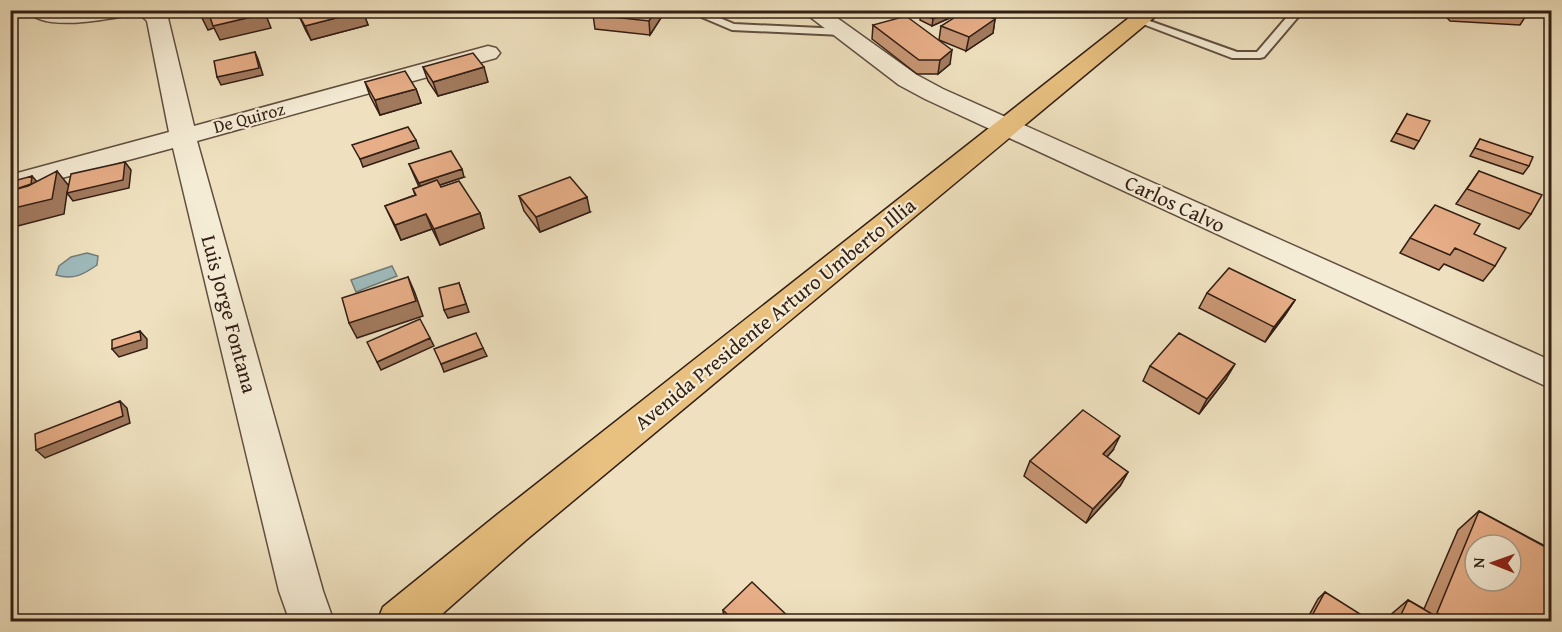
<svg xmlns="http://www.w3.org/2000/svg" width="1562" height="632" viewBox="0 0 1562 632" font-family="'Gentium Book Plus',serif">
<style>
.water{fill:#9ebbbc;stroke:#737c79;stroke-width:1.5}
.lines{fill:none;stroke-linecap:round;stroke-linejoin:round}
.service-casing{stroke:#614f40;stroke-width:4}
.minor-casing{stroke:#614f40;stroke-width:3}
.primary-casing{stroke:#321e15;stroke-width:3}
.service{fill:#f5ecd5;fill-rule:evenodd}
.minor{fill:#f5ecd5;fill-rule:evenodd}
.primary{fill:#e8c080;fill-rule:evenodd}
.wall{fill:#c79674;stroke:#321e15;stroke-width:1.5}
.shaded-wall{fill:#a27a5e;stroke:#321e15;stroke-width:1.5}
.building{fill:#e7ae87;stroke:#321e15;stroke-width:1.5;fill-rule:evenodd}
.labels{text-anchor:middle;stroke-width:4.5;stroke-linejoin:round;paint-order:stroke}
.far-street-label{font-size:18px;fill:#321e15;stroke:#f5ecd5}
.street-label{font-size:21px;fill:#321e15;stroke:#f5ecd5}
</style>
<rect width="100%" height="100%" fill="#efe1bf"/>
<filter id="stains"><feTurbulence type="fractalNoise" baseFrequency=".00333" numOctaves="4"/><feColorMatrix values="0 0 0 0 .2 0 0 0 0 .09 0 0 0 0 .02 0 0 0 .5 -.17"/></filter>
<radialGradient id="worn" r=".72"><stop offset=".6" stop-color="#630" stop-opacity="0"/><stop offset="1" stop-color="#630" stop-opacity=".3"/></radialGradient>
<path class="water" d="M87,253L98,256L97,265C83,275 73,280 56,275L59,266L71,257Z
M392,266L397,276L356,292L351,280Z"/>
<g class="lines">
<defs>
<path id="service" d="M685,10H701L734,24L842,29L848,32L842,35L732,30Z
M1293,10H1304L1264,57L1260,58H1232L1135,21L1136,19H1144L1237,52H1257Z"/>
<path id="minor" d="M27,10H134L132,15L124,16C102,20 41,32 27,10Z
M135,10H160L168,18L194,126L488,46L496,48L500,53L496,58L197,141L323,591L334,622H290L279,591L173,148L10,192V175L169,132L147,21Z
M801,10H826L917,75L943,89L1552,361V389L925,99L899,85Z"/>
<path id="primary" d="M1139,10H1163L526,540L433,622H377L383,607L498,514Z"/>
</defs>
<use href="#service" class="service-casing"/>
<use href="#minor" class="minor-casing"/>
<use href="#primary" class="primary-casing"/>
<use href="#service" class="service"/>
<use href="#minor" class="minor"/>
<use href="#primary" class="primary"/>
</g>
<path class="wall" d="M295,10H362L368,25L311,40L306,31L300,18H299Z
M596,10H666L650,35L595,29L593,15Z
M837,10H861L844,16Z
M926,10H954V16L932,26L920,20L921,13Z
M1440,10H1528L1529,11L1520,25L1450,21Z
M995,19L993,33L966,51L939,40L941,26Z
M873,25L950,64L938,74H917L872,39Z
M423,67L488,82L438,96L428,81Z
M365,82L416,89L421,103L380,115L370,96Z
M1407,114L1419,141L1414,149L1391,141Z
M1480,139L1529,166L1523,174L1470,156Z
M409,164L464,177L440,185L441,187L480,213L484,228L440,245L432,229L401,240L385,206L415,195L413,189L419,187Z
M1479,171L1531,214L1519,229L1456,204Z
M519,196L590,212L540,232L524,211Z
M1474,234L1495,266L1483,281L1444,264L1439,270L1400,253L1410,238Z
M1207,293L1295,300L1285,315L1265,342L1199,308Z
M1150,366L1226,379L1199,414L1143,381Z
M1113,450L1107,457L1128,472L1120,486L1086,523L1024,476L1030,461Z
M1479,511L1545,546L1551,528V621H1386L1388,617L1408,600L1424,609L1458,530Z
M1325,592L1356,621H1306L1318,599Z
M723,610L793,621H724Z"/>
<path class="shaded-wall" d="M182,10H195L184,13Z
M264,10L271,28L220,40L214,28L208,30L201,16L209,14Z
M299,10H307L310,16L299,18L296,11Z
M495,10H505L496,13Z
M655,10H666L650,35L649,21Z
M844,10H861L844,16Z
M951,10H954V16L932,26L933,19Z
M363,11L368,25L311,40L305,26Z
M995,19L993,33L966,51L969,37Z
M952,50L950,64L938,74L940,60Z
M255,52L258,59L263,75L221,85L217,77Z
M484,67L488,82L438,96L433,82Z
M416,89L421,103L380,115L375,100Z
M416,140L419,148L363,167L360,159Z
M125,162L131,170L129,188L73,201L67,193L64,214L10,228V209L57,171L69,186Z
M462,169L464,177L422,191L419,183Z
M32,176L39,184L10,202Z
M587,197L590,212L540,232L536,217Z
M480,213L484,228L440,245L434,229Z
M426,214L432,229L401,240L395,225Z
M408,277L415,293L423,316L357,338L349,323Z
M459,283L469,312L448,318L444,310Z
M1295,300L1285,315L1265,342L1274,327Z
M140,331L147,339V348L119,357L112,349Z
M430,338L434,346L381,370L377,362Z
M483,348L487,356L444,372L441,364Z
M1235,364L1226,379L1199,414L1207,399Z
M120,401L127,408L130,423L45,458L36,450Z
M1120,436L1113,450L1096,469L1103,454Z
M1128,472L1120,486L1086,523L1093,509Z"/>
<path class="building" d="M199,10H263L264,14L213,26L209,14L201,16Z
M308,10H362L363,11L305,26L300,17L310,14Z
M596,10H655L649,21L593,15Z
M926,10H951L933,19L921,13Z
M966,10H972L995,19L969,37L941,26Z
M906,16L952,50L940,60H919L873,25Z
M255,52L259,68L217,77L214,61Z
M473,53L484,67L433,82L423,67Z
M405,71L416,89L375,100L365,82Z
M1407,114L1430,121L1419,141L1396,133Z
M408,127L416,140L360,159L352,145Z
M1480,139L1533,157L1529,166L1475,148Z
M451,151L462,169L419,183L409,164Z
M125,162L123,180L67,193L71,174Z
M57,171L52,199L10,209V191L28,186Z
M1479,171L1542,195L1531,214L1467,189Z
M32,176L31,184L10,191V182Z
M570,177L587,197L536,217L519,196Z
M437,180L441,187L459,181L480,213L434,229L426,214L395,225L385,206L416,195L413,189Z
M1435,205L1480,224L1474,234L1506,248L1495,266L1455,248L1450,255L1410,238Z
M1229,268L1295,300L1274,327L1207,293Z
M408,277L416,301L349,323L342,298Z
M459,283L466,304L444,310L439,288Z
M420,319L430,338L377,362L367,342Z
M140,331L141,340L112,349V340Z
M476,333L483,348L441,364L434,349Z
M1179,333L1235,364L1207,399L1150,366Z
M120,401L123,416L36,450L35,434Z
M1083,410L1120,436L1103,454L1128,472L1093,509L1030,461Z
M1479,511L1551,550V621H1451L1437,613ZM1475,545H1511V581H1475Z
M752,582L793,621H734L723,610Z
M1325,592L1360,614L1356,621H1309Z
M1408,600L1444,621H1398Z"/>
<g class="labels">
<g class="far-street-label">
<text transform="translate(249 118) rotate(-15)" y="6">De Quiroz</text>
</g>
<g class="street-label">
<text transform="translate(1175 204) rotate(25)" y="7">Carlos Calvo</text>
<text transform="translate(229 314) rotate(75)" y="7">Luis Jorge Fontana</text>
<text transform="translate(775 314) rotate(-39)" y="7">Avenida Presidente Arturo Umberto Illia</text>
</g>
</g>
<rect width="1562" height="632" fill="none" stroke="#efe1bf" stroke-width="36"/>
<rect x="12" y="12" width="1538" height="608" fill="none" stroke="#321e15" stroke-width="3"/>
<rect x="18" y="18" width="1526" height="596" fill="none" stroke="#321e15" stroke-width="1.5"/>
<g transform="translate(1493 563) rotate(271)"><circle r="28" fill="#f5ecd5" stroke="#a79a88" stroke-width="1.5"/>
<path d="M0-4.5L10 22L0 15L-10 22Z" fill="#8f2418"/>
<text y="-9" font-size="16" font-weight="bold" text-anchor="middle" fill="#321e15">N</text>
</g>
<rect width="100%" height="100%" filter="url(#stains)"/>
<rect width="100%" height="100%" fill="url(#worn)"/>
</svg>
